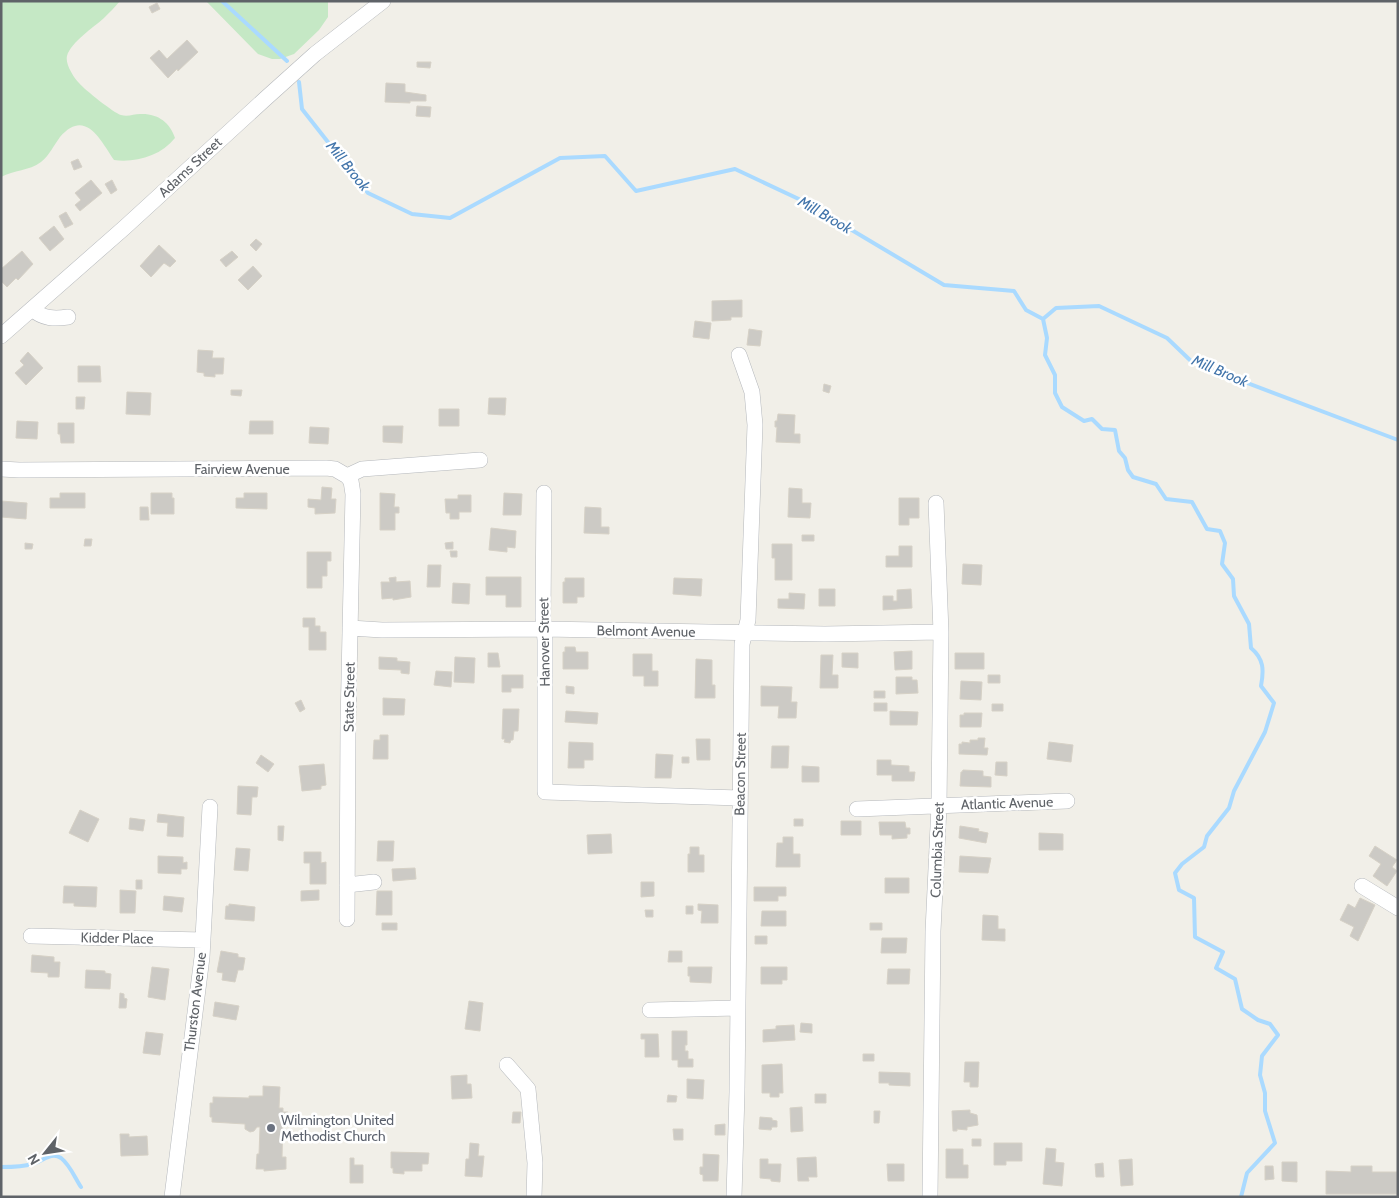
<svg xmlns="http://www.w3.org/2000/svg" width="1399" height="1198" viewBox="0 0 1399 1198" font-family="Cabin,sans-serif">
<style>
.green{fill:#c5e8c5}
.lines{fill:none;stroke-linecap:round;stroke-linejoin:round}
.stream{stroke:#aadaff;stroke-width:4}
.building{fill:#cccac5;stroke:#d6d1c6}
.minor-casing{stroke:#b5b8bc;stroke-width:16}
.minor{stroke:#fff;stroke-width:15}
.worship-dot{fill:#6b7280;stroke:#fff;stroke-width:2}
.labels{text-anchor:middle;stroke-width:5;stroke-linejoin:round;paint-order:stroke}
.street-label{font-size:14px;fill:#5f6368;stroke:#fff}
.worship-label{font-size:14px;fill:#5b616d;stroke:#fff;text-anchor:start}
.water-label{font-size:15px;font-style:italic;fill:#4174aa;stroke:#fff}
</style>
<rect width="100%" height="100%" fill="#f1efe8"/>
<path class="green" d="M1,1H120C115,7 109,13 104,18C94,27 71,42 67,56C65,64 74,78 79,83C85,90 114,113 121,115C128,117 134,114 140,114C157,113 170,122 175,138C161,156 135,163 114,160C100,139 85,108 60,137C54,145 49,156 41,162C29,171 14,170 1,177Z
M206,1H328V17L319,30L294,54L280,59H272L258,54Z"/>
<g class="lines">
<path class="stream" d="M222,1L287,61
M299,82L302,109L368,193L412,214L450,218L560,158L605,156L636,191L735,169L803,201L944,285L1014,291L1026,310L1043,319L1056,308L1099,306L1167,338L1192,362L1398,440
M1043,319L1047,338L1045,355L1055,375V393L1062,407L1084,421L1092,419L1102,429L1115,430L1119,451L1125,458L1128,470L1133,477L1156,484L1166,499L1192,502L1207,529L1220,531L1225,543L1222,564L1233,579L1234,596L1249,624L1251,648C1264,659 1264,670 1261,686L1274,703L1265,732L1234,791L1229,808L1207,836L1204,847L1182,864L1175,873L1179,890L1194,898L1195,937L1223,952L1216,968L1235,979L1242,1009L1258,1020L1270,1024L1278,1035L1262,1056L1260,1075L1265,1093V1111L1275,1143L1247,1173L1241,1197
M1,1167C11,1167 23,1167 32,1164C42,1162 51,1151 61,1158C70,1165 75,1178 81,1187"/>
</g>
<path class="building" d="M157,3L160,9L152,13L149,7Z
M187,40L198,52L178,71L177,69L168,78L150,58L159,50L167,59Z
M417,62H431L430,68L417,67Z
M386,83L405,84V92L426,95V101H410V103L385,102Z
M417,106L431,107L430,117L416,116Z
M78,159L82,167L74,170L71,162Z
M91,180L102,193L80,211L75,205L81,200L75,193Z
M112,180L117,190L111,194L105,184Z
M66,212L73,224L65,228L59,216Z
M54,226L64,239L50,251L39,238Z
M256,239L262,244L256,251L250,245Z
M159,245L176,261L170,267L164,263L151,277L140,266Z
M22,251L33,264L18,280L16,278L7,287L1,281V269Z
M232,251L238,257L226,267L220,260Z
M253,266L262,276L248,290L238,280Z
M742,300V317H731V320L712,321V301Z
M695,321L711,323L709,339L693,337Z
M749,329L762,331L760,346L747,345Z
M198,350L213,351L212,358H224L223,374H215V377L204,376V373L197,372Z
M28,352L43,368L26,385L15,373L24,365L20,361Z
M78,366H100L101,382H78Z
M824,384L831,386L829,393L823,391Z
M231,390H242L241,396L231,395Z
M127,392L151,393L150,415L126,414Z
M76,397H85L84,409H76Z
M489,398H506L505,415L488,414Z
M439,409H459V426H439Z
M778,414L795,415L794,434H800V443L776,442L777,427H775V421H777Z
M17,421L38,422L37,439L16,438Z
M250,421H273V434H249Z
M58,423H74V443H61L60,434H58Z
M383,426H403L402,443L383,442Z
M310,427L329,428L328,444L309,443Z
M322,487L332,488L331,499H336L335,513L315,514V508L308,507V499L321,500Z
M789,488L802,489V503H811L810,518L788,517Z
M60,493H85V508H50V498H60Z
M151,493H172V498H174V514H151Z
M244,493H267V509L236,508V498H244Z
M380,493L395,494L394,507H399V513H395V530H380Z
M504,493L522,494L521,515H503Z
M458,495H471V512H459V519H450V513H446L445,499H458Z
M899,498H919V518H909V525H899Z
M1,501L27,503L26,519L1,517Z
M140,507H148L149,520H140Z
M585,507L601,508V527H609V534L584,533Z
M491,528L516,531L515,548L507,547V552L489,550Z
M802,535H814V541H802Z
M85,539H92L91,546H84Z
M453,542V549H446L445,543Z
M25,543L33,544L32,549H25Z
M772,544H792V580H775V558H772Z
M899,546H912V567H886V556H899Z
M450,551H457V557H451Z
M307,552H331V561H327V576H322V588H307Z
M963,564L982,565L981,585L962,584Z
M428,565H441L440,587H427Z
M396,577V582L410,581L411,597L393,600V598L382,599L381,582H390L389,578Z
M486,577H521V607H506V595H486Z
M565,578H584V597H577V603H563V582H565Z
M674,578L702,579L701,596L673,594Z
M453,583L470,584L469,604L452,603Z
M819,589H835V606H819Z
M911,589L912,608L883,610V596H893V601H897V590Z
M789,593L805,594L804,609L778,608V599H789Z
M303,618H315V626H320V632H326V650H309V627H303Z
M565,647H575L576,652H588V669H563V652H565Z
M912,651V669L895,670L894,652Z
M488,653H498L500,667H488Z
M842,653H858V668L842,667Z
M955,653H984V669H955Z
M633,654H652V671H658V686H644V676H633Z
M821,655H833L832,675H838V688H820Z
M379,657L397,658V661L410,662L409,674L401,673V670L379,669Z
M455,657L475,658L474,683L454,682Z
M696,659L712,660V685H715V698H695Z
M436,671L452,672L451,687L434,685Z
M502,675H523V688H511V692H502Z
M988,675H1000V683H988Z
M896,677H912V680H917L918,693L896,694Z
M961,681L982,682L981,700L960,699Z
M566,686L574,687V694L566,693Z
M761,686L792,687L791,702H797L796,718H778L779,706H761Z
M874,691H885V698H874Z
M383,698L405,699L404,715H383Z
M301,700L305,709L300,712L295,703Z
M874,703H887V711H874Z
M992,704H1003V711H992Z
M503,709H519L518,731H514L513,740H511L510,743L504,742L505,739H502Z
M566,711L598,713L597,724L565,722Z
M890,711L918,712L917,725H890Z
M964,713H982L981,727H960V715H964Z
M380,735H388V759H373L374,740H380Z
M978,738H985L984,748H988L987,755L959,754V744H962V742L970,743V740H978Z
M696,739H710V760H697Z
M569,742L593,743V760H584V768H568Z
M1049,742L1073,745L1071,762L1047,759Z
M772,746H789L788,768H771Z
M656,754L673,755L671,778H655Z
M261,755L274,764L268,772L256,763Z
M682,757H689V763H682Z
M877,760H891V765L909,766V772H915L914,781H892V775H877Z
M996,762H1007V776L995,775Z
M324,764L326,785L321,786V789L302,791L299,766Z
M802,766L819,767V782H802Z
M963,770L983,771V776L991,777V787L960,786L961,772H962Z
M238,786L258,787L257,797H252L251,815L237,814Z
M80,810L99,819L88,842L69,833Z
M158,814L184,817L183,837L167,836L168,823L157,822Z
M130,818L145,820L143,831L129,829Z
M794,819H803V826H794Z
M841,821H861V835H841Z
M879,822H905L906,828H910V834H907V838L892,839V835H880Z
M278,826H284L283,841L278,840Z
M960,826L979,829L978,831L988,833L986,843L959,838Z
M1039,833L1063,834V850H1039Z
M611,834L612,853L588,854L587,835Z
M783,837H793V854H800V867H776L777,843H783Z
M378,841H394L393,861H377Z
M1375,846L1397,860L1392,867L1397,871L1387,886L1373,876L1381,864L1369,856Z
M690,847H699V855H704V872H688V854H690Z
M236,848L250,849L248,871L234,870Z
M304,852H321V863L326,862V884H310V863H304Z
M158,856L183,857V863L187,862V869H181V874L158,873Z
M960,856L991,858L988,873L959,872Z
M415,868L416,879L393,881L392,869Z
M885,878H909V893H885Z
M136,880H142V889H136Z
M641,882H654V896L641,897Z
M64,886L97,887L96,907L74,906V903H63Z
M754,887H786V896H778V901H754Z
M120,890L136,891L135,913H120Z
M319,890V900L301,901V891Z
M377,891H392V915H376Z
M164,896L184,898L182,912L163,910Z
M1360,898L1375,905L1358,941L1350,936L1354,927L1340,920L1348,904L1355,908Z
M229,904L255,907L254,921L225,919L226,906H229Z
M698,904L718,905V923H701L702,911L698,910Z
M686,906H693V914H686Z
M645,910H653V917H646Z
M762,911H786V926H761Z
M983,915L998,916V929H1005V941L982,940Z
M382,923H397V930H382Z
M870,923H882V930H870Z
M755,936H767V944H755Z
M882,938H907L906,953H881Z
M221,951L238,954V957L245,958L243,970H238L235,982L222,980L223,973L217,972Z
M669,951H682V962H668Z
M32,955L54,957V962H60L59,977H48V973L31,972Z
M152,967L169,969L165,1000L148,997Z
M688,967H712L711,983L690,982V976H688Z
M761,967H787V980H782V984H761Z
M888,969H910L909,984H887Z
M86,970L105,971V973L111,974L110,989L85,988Z
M120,993L124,994V998L127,999L126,1008H119Z
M469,1001L483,1003L480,1031L465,1029Z
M215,1002L239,1006L236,1020L213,1016Z
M801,1023L812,1024V1033L800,1032Z
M794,1025L795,1040L763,1042V1030L776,1029V1026Z
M672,1031H687V1045H685V1051H688V1059H693V1067H678V1060H672Z
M146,1032L163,1034L160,1055L143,1053Z
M641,1034H658L659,1057H645V1039H641Z
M863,1054H874V1061H863Z
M965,1062H979L978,1087H970V1082H964Z
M782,1064L783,1093H779V1097H770V1093H762V1065Z
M879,1072L910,1073V1086L889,1085V1083H879Z
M467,1075V1084H471L472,1098L452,1099L451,1076Z
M687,1079L704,1080L703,1099L687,1098Z
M263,1086L280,1087L279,1108H283V1112H288V1119H283L282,1157H286V1169L264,1171V1169H256L257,1154H259L260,1127H257L254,1131L250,1132L245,1129V1124L212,1122V1117H210V1103H213V1097L249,1098V1096H263Z
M815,1094H826V1103H815Z
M668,1095L677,1096L676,1102H667Z
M802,1107L803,1131L791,1132L790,1108Z
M970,1110V1113L977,1115L978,1125L967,1127V1130L957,1129V1131H953L952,1111Z
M874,1111H880L879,1123H874Z
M513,1112H521L520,1123H512Z
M760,1117L772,1118V1120L777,1121V1127H772L771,1130L759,1129Z
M725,1124V1135H715V1125Z
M673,1129H683V1140H674Z
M120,1134H129V1137L147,1136L148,1155L121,1156Z
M972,1139H981V1146H972Z
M470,1143L479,1144L478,1156H484L482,1177L465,1176L466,1159H469Z
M994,1143H1022V1161H1006V1165H994Z
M1046,1148L1056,1149L1055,1162L1064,1163L1062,1186L1043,1184Z
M946,1149H963V1165H968V1178H946Z
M391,1152L429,1153L428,1164H422V1171H404V1174L393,1173V1168H391Z
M703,1154L719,1155L718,1181H703V1175L700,1174V1167H703Z
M816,1157L817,1177H808L809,1181H798L797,1158Z
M350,1158H354V1165H363V1183H350Z
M760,1159H768V1164H781L780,1182L771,1181V1179L760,1178Z
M1132,1159L1133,1185L1121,1186L1119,1160Z
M1282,1162H1297V1182L1282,1181Z
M1103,1163L1104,1177H1096L1095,1164Z
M887,1164H904V1181H888Z
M1265,1166H1273L1274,1179L1265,1180Z
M1351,1166H1372V1172H1397V1194H1326V1171L1351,1172Z"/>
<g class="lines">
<defs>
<path id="minor" d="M32,309C43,319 55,319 68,317
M1,336L124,228L265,99L315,54L383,1
M1,469L19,470L326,468L335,469L347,476L362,469L480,460
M347,476L351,481L353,494L348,725L347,919
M544,493L543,618L545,640V792L740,798
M350,628L382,630L544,629L825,634L941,632
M857,809L1067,801
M347,885L374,882
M1362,886L1398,908
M31,936L203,940
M650,1010L738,1008
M507,1065L528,1089L535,1163L534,1197
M172,1197L202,957L210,807
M734,1197L737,1092L742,644L748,620L755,425L752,392L739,355
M930,1197L933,931L939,806L941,632L936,503"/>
</defs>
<use href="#minor" class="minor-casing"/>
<use href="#minor" class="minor"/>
</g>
<circle class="worship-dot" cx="271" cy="1128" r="5"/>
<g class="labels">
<g class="street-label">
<text transform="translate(190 167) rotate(-43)" y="5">Adams Street</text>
<text x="242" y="474">Fairview Avenue</text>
<text transform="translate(646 631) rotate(1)" y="5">Belmont Avenue</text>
<text transform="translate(544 642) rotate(-91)" y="5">Hanover Street</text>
<text transform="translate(349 697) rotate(-89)" y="5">State Street</text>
<text transform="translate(740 774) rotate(-89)" y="5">Beacon Street</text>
<text transform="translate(1007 803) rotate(-2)" y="5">Atlantic Avenue</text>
<text transform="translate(937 850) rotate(-88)" y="5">Columbia Street</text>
<text transform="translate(117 938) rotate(1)" y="5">Kidder Place</text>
<text transform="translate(195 1002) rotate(-83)" y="5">Thurston Avenue</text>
</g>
<g class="worship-label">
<text x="281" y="1125">Wilmington United<tspan x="281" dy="16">Methodist Church</tspan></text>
</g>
<g class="water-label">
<text transform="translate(348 166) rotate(51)" y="5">Mill Brook</text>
<text transform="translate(825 215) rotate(30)" y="5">Mill Brook</text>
<text transform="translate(1220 371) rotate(23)" y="5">Mill Brook</text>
</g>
</g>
<rect width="1399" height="1198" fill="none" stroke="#5f6368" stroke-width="5"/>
<g transform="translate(45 1153) rotate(240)" stroke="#ffffff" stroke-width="4" paint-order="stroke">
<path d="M0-4L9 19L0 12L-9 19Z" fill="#5f6368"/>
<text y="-8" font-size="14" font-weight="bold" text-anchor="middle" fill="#5f6368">N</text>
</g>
</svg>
